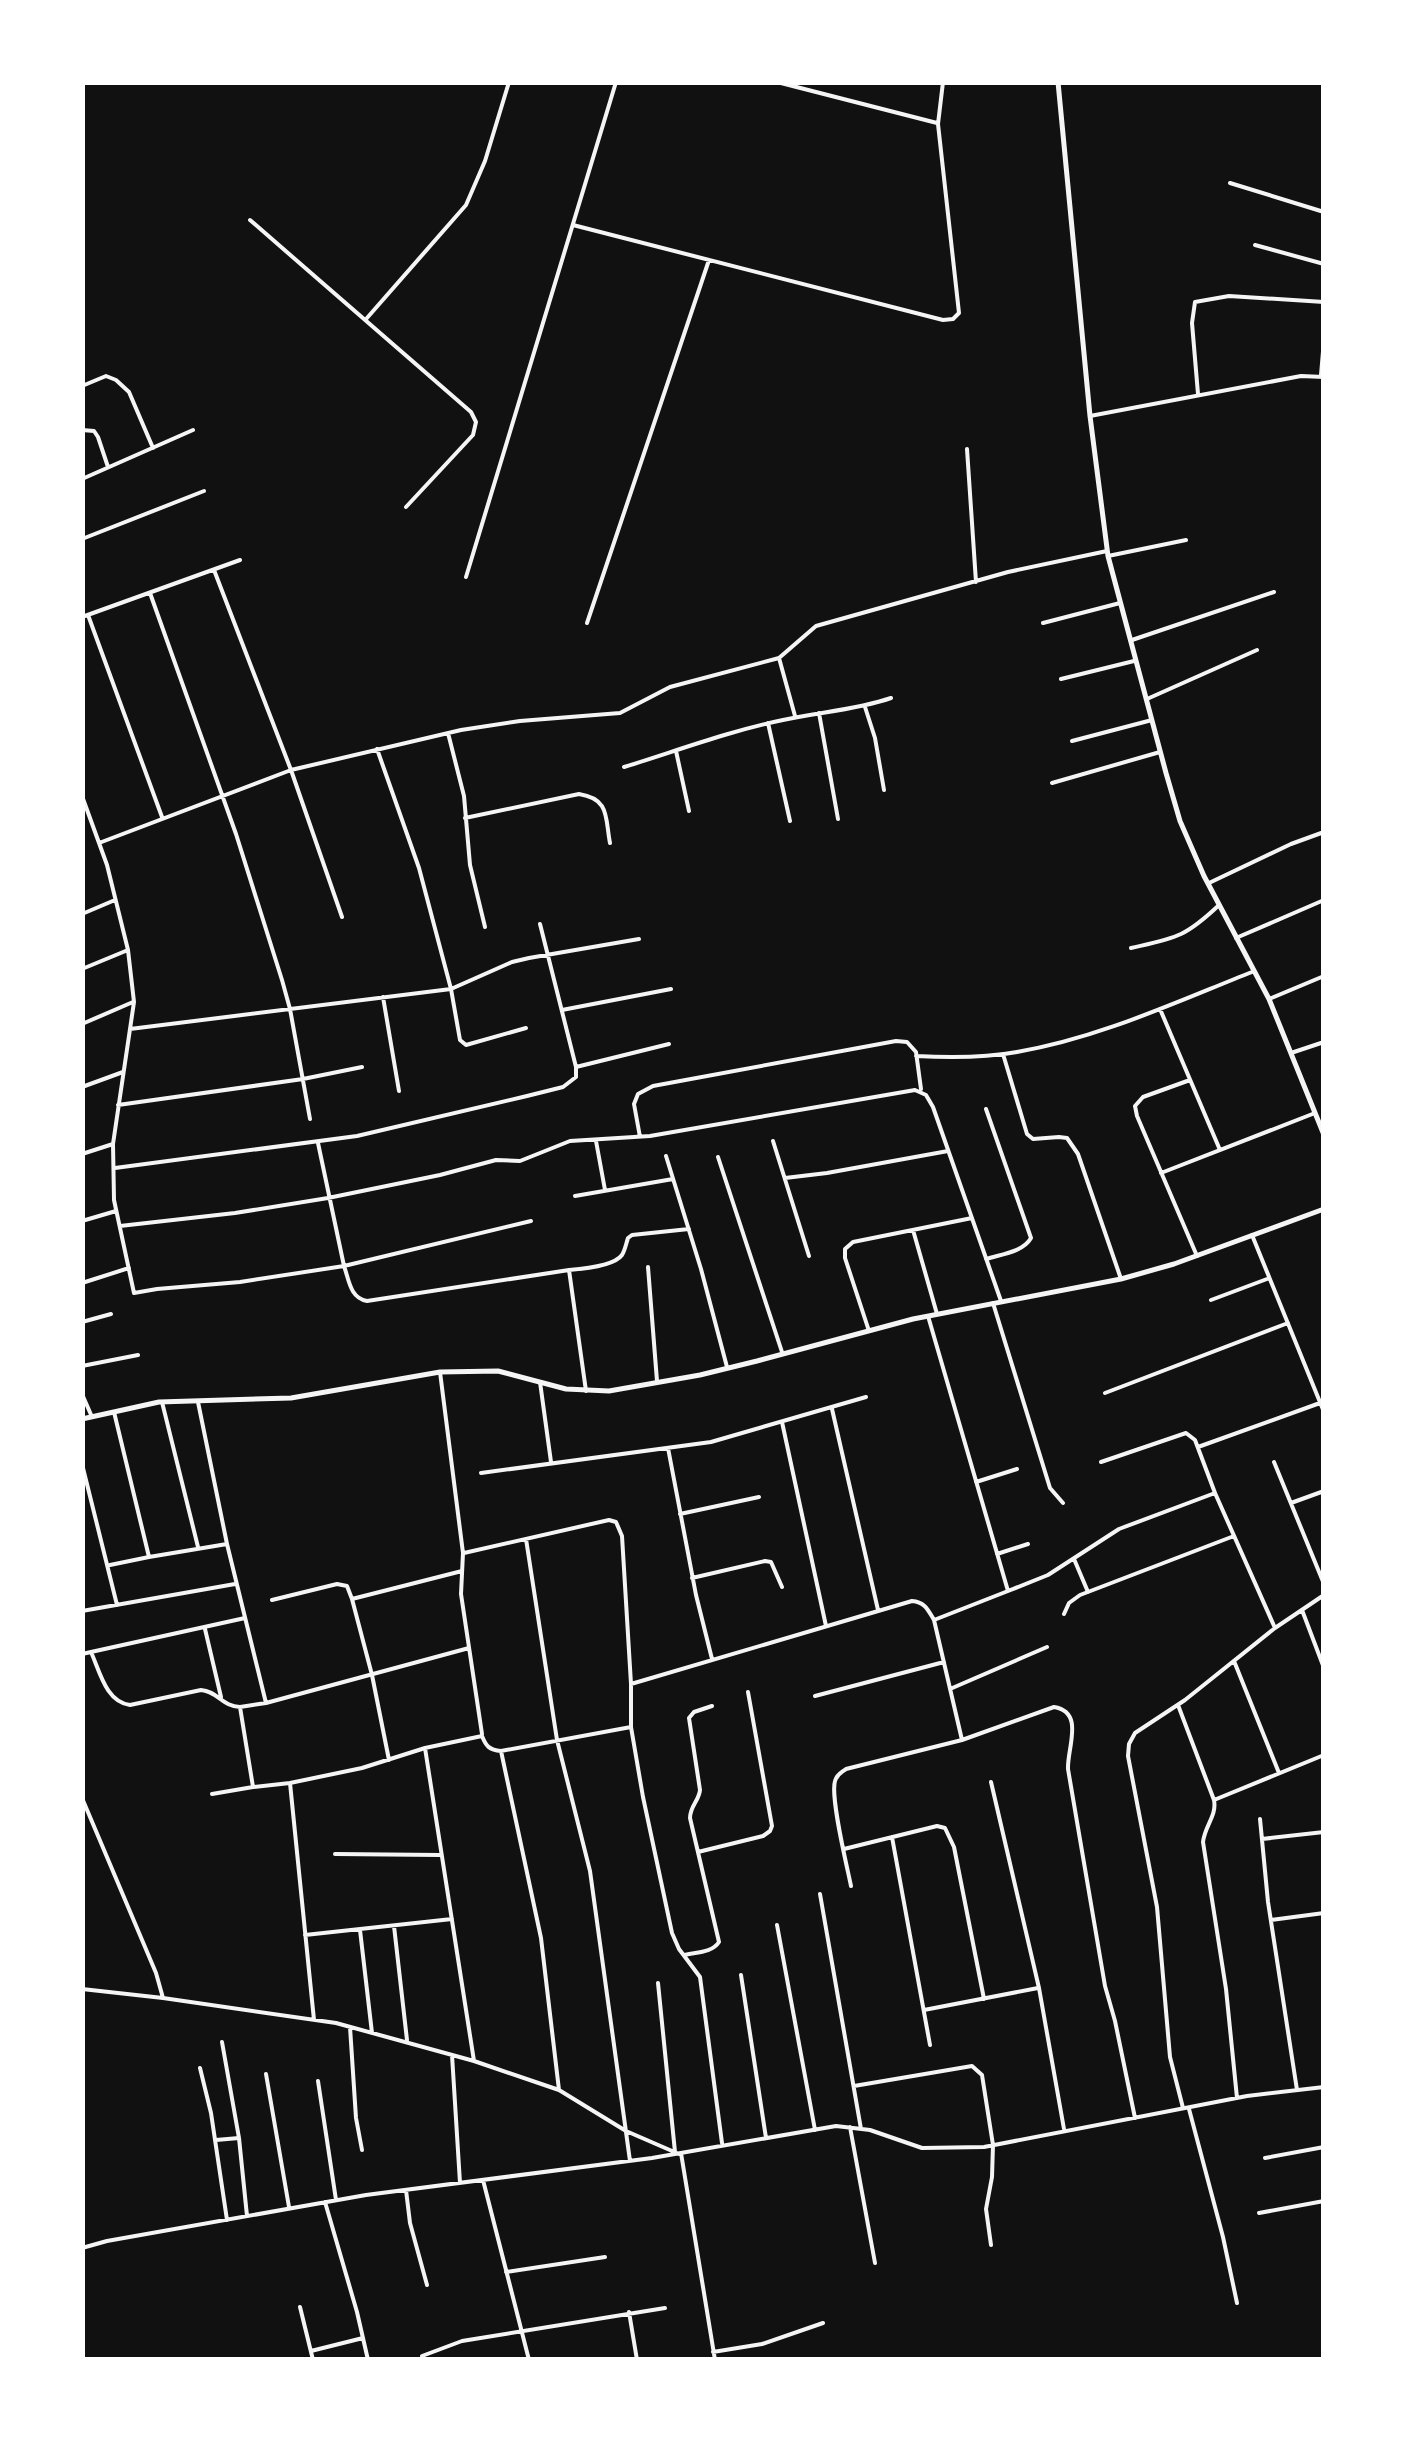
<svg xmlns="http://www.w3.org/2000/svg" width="1406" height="2442" viewBox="0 0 1406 2442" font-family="'Roboto Condensed',sans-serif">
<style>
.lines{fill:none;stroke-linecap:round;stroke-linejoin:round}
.minor{stroke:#f5f5f5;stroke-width:4}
.tertiary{stroke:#f5f5f5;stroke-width:5}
</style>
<rect width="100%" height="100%" fill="#111"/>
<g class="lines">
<path class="minor" d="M777,82L937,123
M1230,183L1324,212
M250,220L471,412L476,422L473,435L406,507
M573,225L943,320L953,319L959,313L938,124L943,82
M1255,245L1324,264
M367,318L466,205L485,161L509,82
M1321,375L1324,340
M82,386L106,376L116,380L129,392L153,448
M1198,394L1192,323L1195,302L1229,296L1324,302
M1090,416L1301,376L1324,377
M82,430L94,431L98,437L108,467
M967,449L976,582
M82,479L193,430
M82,539L204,491
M1108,556L1186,540
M214,570L291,770L342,917
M466,577L616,82
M150,593L236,834L282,980L290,1009L310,1119
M88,615L162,817
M82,617L240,560
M587,623L709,260
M1043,623L1120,603
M1132,640L1274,592
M779,658L795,716
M1061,679L1134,661
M1147,699L1257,650
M865,707L875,738L884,790
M819,713L838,819
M768,723L790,821
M448,733L464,796L470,865L485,927
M1072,741L1152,720
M377,749L419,868L451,989L460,1040L466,1045L526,1028
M676,751L689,811
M624,767C676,751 729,731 783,720C819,712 856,710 891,698
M1052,783L1160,752
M82,796L107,865L128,950L134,1002L113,1144L114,1200L134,1293L157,1289L240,1282L344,1266C349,1280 350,1298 367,1301L569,1270
M465,818L579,794C610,799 605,817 610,843
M99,843L291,770L461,730L520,721L620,713L670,687L779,658L816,626L1008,572L1107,551
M1209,883L1291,844L1324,832
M82,914L115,900
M1236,938L1324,900
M1131,948C1175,938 1184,938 1218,906
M82,969L128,950
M383,997L399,1091
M1269,999L1324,976
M1160,1009L1220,1150
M562,1010L671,989
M82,1024L133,1002
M130,1029L451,989L512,962L529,958L639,939
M1291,1053L1324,1042
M1003,1054L1027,1134L1033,1139L1059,1137L1067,1138L1078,1154L1121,1279
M916,1056C950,1058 984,1058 1017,1052C1099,1038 1176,1002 1252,972
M576,1067L669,1044
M1190,1080L1143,1097L1135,1106L1137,1116L1197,1256
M82,1087L123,1072
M118,1105L303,1079L362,1067
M986,1109L1031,1238C1023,1252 1002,1254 986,1259
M640,1137L634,1104L638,1094L653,1086L896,1041L907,1042L916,1052L921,1089
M596,1141L605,1190
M773,1141L809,1256
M318,1143L344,1266L531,1221
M82,1154L113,1144
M666,1156L701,1269L727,1367
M718,1157L782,1352
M115,1168L357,1136L527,1096L563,1087L576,1077V1067L540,924
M1161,1173L1315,1113
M785,1178L827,1173L948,1151
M575,1196L673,1179
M82,1221L116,1211
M120,1226L235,1213L328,1198L440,1175L496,1160L520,1161L570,1141L650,1136L915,1090L926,1095L933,1107L1001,1301
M913,1230L937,1314
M1252,1235L1324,1412
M648,1267L657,1381
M82,1283L129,1268
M1211,1300L1267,1279
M993,1303L1050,1488L1063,1503
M82,1322L111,1314
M869,1331L845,1258V1249L853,1242L972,1218
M82,1366L138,1355
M440,1372L463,1553L461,1594L482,1734
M540,1382L551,1462
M586,1391L569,1270C582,1269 614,1266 622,1255C625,1250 626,1244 628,1238L632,1235L689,1229
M1105,1393L1288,1323
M82,1394L92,1417
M162,1402L198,1547
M198,1402L227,1544
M832,1409L878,1610
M114,1412L149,1557L227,1544L266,1703L240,1707L253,1787L290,1783L314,2020
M782,1422L826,1626
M1198,1447L1320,1403
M668,1448L696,1595L712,1659
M1101,1462L1186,1433L1195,1440L1215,1493
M1274,1462L1324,1584
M82,1464L117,1605
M481,1473L711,1442L866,1397
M976,1482L1017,1469
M1291,1503L1324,1491
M680,1514L759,1497
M526,1539L557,1740L590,1871L630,2161
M464,1553L609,1520L616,1522L622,1536L631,1684
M997,1554L1028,1544
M1074,1559L1088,1592
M110,1565L149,1557
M692,1578L765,1561L771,1562L782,1587
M1008,1591L1048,1575L1119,1529L1215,1493L1275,1628
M272,1600L337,1584L347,1586L352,1599
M1302,1610L1324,1668
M82,1611L235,1584
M1064,1614L1069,1603L1080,1595L1234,1536
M934,1620L962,1740L1054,1707C1085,1712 1067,1748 1068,1769L1105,1986L1115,2021L1135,2118
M205,1629L221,1697
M91,1652L245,1618
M82,1654L91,1652C100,1672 106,1702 130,1705L201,1690C217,1691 223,1707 240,1707
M1234,1661L1279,1773
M950,1689L1047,1647
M815,1696L944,1662
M266,1703L469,1648
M1178,1705L1214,1800C1217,1816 1205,1825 1203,1842L1226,1989L1237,2098
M631,1727L643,1797L672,1933L679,1949L700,1977L722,2143
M501,1751L541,1938L559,2090L626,2131L679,2154
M389,1760L372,1675L352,1599L462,1571
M991,1782L1039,1988L1064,2129
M290,1783L362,1768L425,1748
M212,1794L253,1787
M82,1798L156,1973L163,1998L82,1989
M1214,1800L1324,1755
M1260,1819L1268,1902L1297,2090
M892,1837L930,2045
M1262,1839L1324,1832
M844,1849L937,1826L945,1828L954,1847L984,1999
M698,1852L763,1836L770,1831L772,1826L748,1692
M335,1854L440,1855
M851,1886C847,1866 830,1797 835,1781C837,1774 841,1773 846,1769L962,1740
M820,1894L861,2129
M1271,1920L1324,1913
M777,1925L815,2130
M394,1926L407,2040
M360,1930L372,2033
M305,1935L452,1919
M684,1955C696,1952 712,1953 719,1942L690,1818C690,1806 699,1801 700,1790L689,1718L694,1712L712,1706
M741,1975L766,2138
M658,1983L675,2152
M163,1998L336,2023L474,2061L425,1748L482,1736C486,1746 489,1750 501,1751L631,1727V1684L912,1601C925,1602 928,1610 934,1620L1008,1591L928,1316
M924,2010L1038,1988
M350,2027L356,2118L362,2150
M222,2042L239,2138L247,2216
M452,2055L460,2183
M474,2061L559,2090
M200,2068L211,2113L227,2220
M266,2074L289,2207
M318,2081L336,2200
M854,2086L972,2066L982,2075L993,2145L992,2177L986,2209L991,2245
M1183,2108L1170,2057L1157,1907L1128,1756L1129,1744L1135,1733L1185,1700L1275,1628L1324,1595
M1189,2109L1223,2237L1237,2303
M850,2127L875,2263
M216,2140L239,2138
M681,2153L715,2360
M1265,2158L1324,2147
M483,2180L529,2360
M406,2190L410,2223L427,2285
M325,2202L357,2312L368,2360
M1259,2213L1324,2201
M82,2248L107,2241L366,2195L652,2158L836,2126L870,2130L922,2148L984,2147L1247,2096L1324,2087
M506,2272L605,2257
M300,2307L313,2360
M629,2312L637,2360
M311,2351L363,2338
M713,2352L762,2344L823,2323
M422,2356L462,2341L665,2308"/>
<path class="tertiary" d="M1058,82L1090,416L1108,556L1166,773L1180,821L1204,876L1269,999L1324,1135
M82,1419L159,1402L291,1398L440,1372L498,1371L566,1389L609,1391L700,1375L757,1361L913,1319L1121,1279L1174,1264L1324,1209"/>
</g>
<rect width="1406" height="2442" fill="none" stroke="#ffffff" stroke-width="170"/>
</svg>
